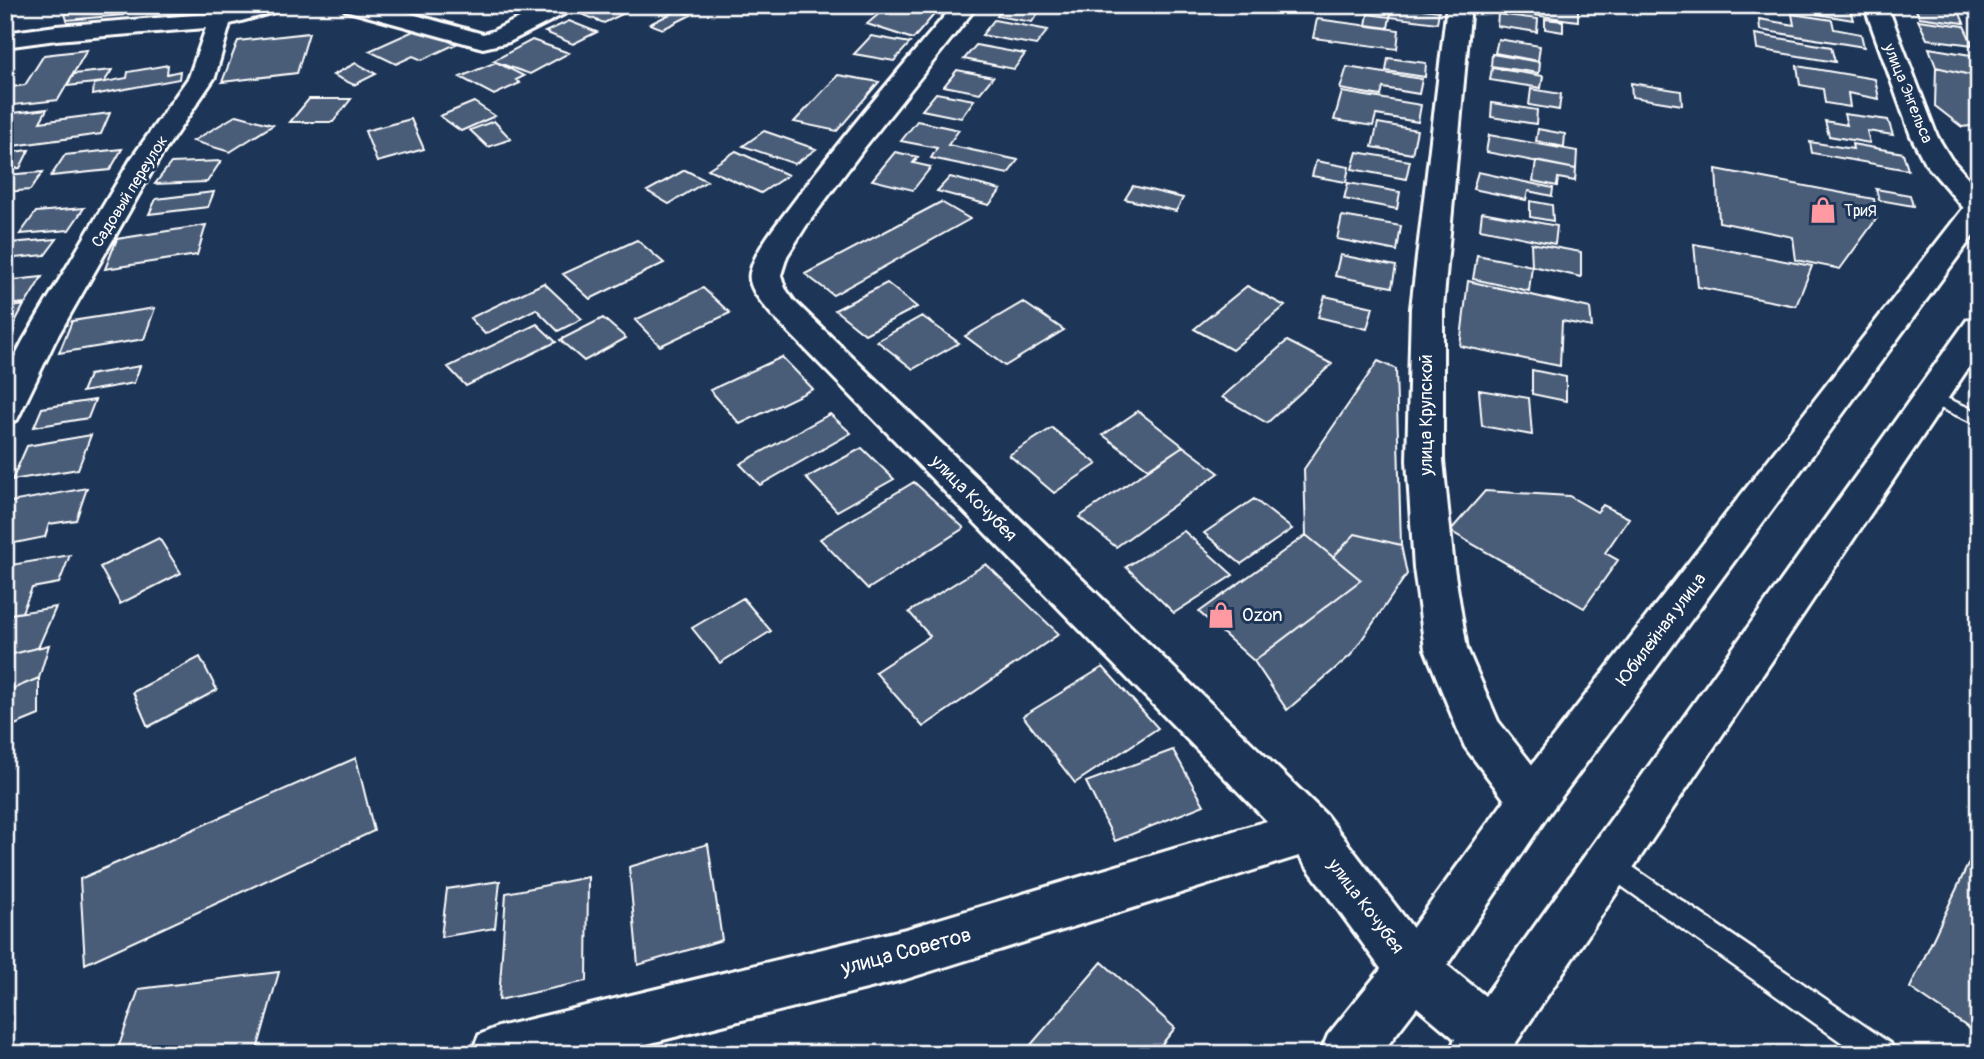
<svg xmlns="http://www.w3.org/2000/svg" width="1984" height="1059" viewBox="0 0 1984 1059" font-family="Pangolin,sans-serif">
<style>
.building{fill:#4a5d79;stroke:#fff;stroke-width:2}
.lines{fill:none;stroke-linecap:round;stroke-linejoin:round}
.lane-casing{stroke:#fff;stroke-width:5}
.street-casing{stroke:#fff;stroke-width:6}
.secondary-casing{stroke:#fff;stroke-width:6}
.lane{fill:#1d3557;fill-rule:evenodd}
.street{fill:#1d3557;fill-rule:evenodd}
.secondary{fill:#1d3557;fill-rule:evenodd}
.labels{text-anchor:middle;stroke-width:6;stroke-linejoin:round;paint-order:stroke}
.far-street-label{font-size:16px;fill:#fff;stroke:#1d3557}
.far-poi-label{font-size:16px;fill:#fff;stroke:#1d3557;text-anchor:start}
.street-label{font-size:18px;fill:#fff;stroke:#1d3557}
.poi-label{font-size:18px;fill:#fff;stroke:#1d3557;text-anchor:start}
.near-street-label{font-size:21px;fill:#fff;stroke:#1d3557}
</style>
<rect width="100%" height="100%" fill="#1d3557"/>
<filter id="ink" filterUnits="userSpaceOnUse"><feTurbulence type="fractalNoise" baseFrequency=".0143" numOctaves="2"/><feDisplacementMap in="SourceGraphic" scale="14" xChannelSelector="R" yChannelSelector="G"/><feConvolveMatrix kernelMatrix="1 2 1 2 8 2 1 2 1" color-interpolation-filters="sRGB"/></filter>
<g filter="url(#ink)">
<path class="building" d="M87,5H119L123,15L67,20L65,14Z
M472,5H514L499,13Z
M599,5H637L639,6L604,23L581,14Z
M889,5H918L938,10L913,39L867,24Z
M1005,5H1032L1042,7L1032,22L997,16Z
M1392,5L1439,11L1437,23L1390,17Z
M1502,5H1555L1578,9V21L1502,11Z
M1815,5L1849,7L1853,20L1817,14Z
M1914,5L1958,9L1964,23L1919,17Z
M678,10L691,15L663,29L650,24Z
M1368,14L1390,17L1388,28L1366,25Z
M1498,14L1538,19L1537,32L1497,26Z
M1792,14L1832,20L1834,29L1861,34L1864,47L1760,30L1759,19L1794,25Z
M1317,19L1399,30L1397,49L1313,38Z
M1545,19L1563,21V32L1545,29Z
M994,20L1048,30L1036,45L982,35Z
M1918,20L1964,26L1973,45L1927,39Z
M569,21L597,32L573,44L545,32Z
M420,28L456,44L422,60L413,56L396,64L369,51Z
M309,33L297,73L222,82L238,41Z
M1755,34L1831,47L1835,62L1757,49Z
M871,36L910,43L894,61L854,54Z
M1498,39L1540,46L1538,61L1495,53Z
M532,40L569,53L530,74L493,61Z
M976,45L1025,54L1014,69L964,59Z
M1929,48L1976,56L1979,63V77L1936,67Z
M87,50L58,100L5,106V88L25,85L44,55Z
M1492,54L1540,62L1539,73L1491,66Z
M1388,58L1426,63L1425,77L1386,71Z
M496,62L524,76L516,80L520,83L494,95L460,77Z
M356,63L376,74L354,85L333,75Z
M168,65L167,74L180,71L179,79L93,95L94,84L127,78L128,72Z
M1797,66L1875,79L1879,99L1848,93L1850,107L1825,103L1823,89L1800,85Z
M1347,67L1422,79L1419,94L1383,88L1381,96L1340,89Z
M1936,67L1979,77V125L1962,127L1935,106Z
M1492,68L1543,76L1541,88L1490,80Z
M112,70L104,82L67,86L74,74Z
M957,70L993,77L980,93L944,86Z
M838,75L879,82L837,131L794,122Z
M1631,83L1681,91L1682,105L1632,97Z
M1531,89L1561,94L1559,110L1529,105Z
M1342,92L1421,105L1418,122L1376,115L1373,126L1334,120Z
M936,93L974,100L961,118L922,110Z
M309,99H351L333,122H290Z
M474,102L495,116L461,131L440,116Z
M1492,103L1537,110L1536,124L1491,117Z
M47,109L40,122L110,113L101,134L5,147V114Z
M1844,114L1888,120L1893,135L1867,131L1870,143L1829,136L1825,121L1847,125Z
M237,115L273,125L230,152L193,141Z
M411,119L424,149L377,162L365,131Z
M494,121L511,139L488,147L470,130Z
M917,121L959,130L948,145L1018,160L1008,174L931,158L937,148L901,141Z
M1378,123L1417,130L1412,154L1372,147Z
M1538,129L1565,134L1564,147L1536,141Z
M764,131L816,149L795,164L743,146Z
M1489,135L1577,151L1576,169L1486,152Z
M1810,142L1853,149L1852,144L1903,153L1908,170L1812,153Z
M122,149L110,170L51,176L65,155Z
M29,150L20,168L5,170V153Z
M736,151L788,175L761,193L708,169Z
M895,152L918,157L913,163L931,167L913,190L872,180Z
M1357,152L1410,161L1406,179L1352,169Z
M221,161L207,182L155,184L171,163Z
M1316,161L1349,167L1346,182L1312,176Z
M1536,161L1576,169L1575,181L1558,178L1557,186L1533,181Z
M1716,169L1874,199L1877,218L1840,269L1796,260L1793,237L1719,222Z
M685,170L707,181L669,204L647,191Z
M43,172L30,190L5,192V175Z
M1478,172L1553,188L1552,196L1528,191L1526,200L1473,189Z
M950,177L1001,190L989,205L937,191Z
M1348,183L1400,192L1397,209L1344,199Z
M1133,186L1183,198L1176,211L1125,199Z
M1876,189L1910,195L1913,206L1879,200Z
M214,192L208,207L149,214L156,199Z
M1530,201L1552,205L1553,221L1530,217Z
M941,202L970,219L833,295L805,274Z
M84,208L69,230L20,234L36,212Z
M1482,212L1557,226L1555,244L1480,229Z
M1342,216L1401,226L1397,251L1337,239Z
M206,225L197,255L105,269L117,239Z
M57,239L45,255L5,259V249L9,243Z
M637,240L664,263L590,299L563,274Z
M1531,243L1581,252V277L1532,266Z
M1694,244L1812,266L1796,306L1698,287Z
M1340,255L1396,266L1392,287L1335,276Z
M1477,255L1532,266L1529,291L1473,279Z
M42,277L26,303L5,305V281Z
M1468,281L1590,308L1592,327L1562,321L1560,366L1460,346Z
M544,283L582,319L558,331L536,309L485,334L470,318Z
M887,283L917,307L865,334L835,310Z
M1247,286L1285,306L1232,350L1194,329Z
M703,288L730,313L660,346L635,320Z
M1325,296L1373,307L1367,329L1318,317Z
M1023,302L1064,330L1005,366L965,336Z
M24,305L5,341V308Z
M155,308L144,339L59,353L72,321Z
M922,316L959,343L913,369L877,341Z
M603,318L626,338L584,361L560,340Z
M537,324L556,342L466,386L448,367Z
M1287,341L1332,364L1267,423L1222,397Z
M782,357L813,389L740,424L710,390Z
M1378,361L1396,369L1401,545L1355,534L1333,557L1306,535L1304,469Z
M140,366L134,383L82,392L89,375Z
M1532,370L1566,377V401L1532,394Z
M1479,390L1529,398L1532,435L1482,426Z
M95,400L88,418L34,427L42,408Z
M1138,411L1183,446L1148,469L1103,435Z
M830,414L851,433L760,485L740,464Z
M1052,428L1097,464L1054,493L1009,455Z
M91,435L78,469L12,480L27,446Z
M1183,446L1219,473L1116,547L1079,517Z
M862,448L894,479L837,511L806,478Z
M914,482L964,528L868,589L820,539Z
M87,488L76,520L49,524L45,537L5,545V503Z
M1485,491L1569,496L1597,512L1603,505L1629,518L1605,553L1618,560L1584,608L1450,531Z
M1254,499L1292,529L1241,564L1204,533Z
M1184,531L1233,575L1174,613L1126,567Z
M1355,534L1401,545L1407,574L1351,655L1287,710L1254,661L1361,580L1333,557Z
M1306,535L1361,580L1254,661L1199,612Z
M159,538L181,573L120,604L100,567Z
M70,555L59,583L32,588L22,612L5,615V566Z
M986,564L1059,634L923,727L875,672L930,636L909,612Z
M743,598L771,631L720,663L692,628Z
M56,607L38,648L5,656V615Z
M49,645L39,678L5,692V656Z
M200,657L217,690L148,727L133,692Z
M1103,667L1158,728L1075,783L1023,716Z
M39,678V715L5,729V692Z
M1173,750L1204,805L1115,841L1086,782Z
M356,758L374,831L85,964L80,879Z
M1979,841V1035L1910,988Z
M708,844L722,940L638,965L629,867Z
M588,877L587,981L499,1000L506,893Z
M500,881L495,928L441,937L447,889Z
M1102,962L1175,1028L1154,1054H1023Z
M279,972L256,1054H116L139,989Z"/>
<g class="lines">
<defs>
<path id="lane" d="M1932,392L1979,412V425L1926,402L1923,398L1926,394Z
M1608,850L1891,1044L1894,1054H1858L1599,870L1596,862L1599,854Z"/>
<path id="street" d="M247,5H285L282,10L230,24L215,77L159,159L55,341L17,420L5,423V376L23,341L131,159L189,77L206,28L56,40L5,47V33L56,26L219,13Z
M342,5H380L483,34L493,31L546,5H575L572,10L509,42L483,48L345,10Z
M954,5H978L864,148L806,226L787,256L781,275L785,288L794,301L1326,815L1431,952L1439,970L1431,988L1413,996L1395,988L1299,856L906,979L607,1054H471L479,1035L498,1027L906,929L1267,821L772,315C764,305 747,288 750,273C756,247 779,222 795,200C845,133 900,69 954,5Z
M1447,5H1471L1443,308V460L1454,568L1467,649L1498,721L1548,785L1555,800L1548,815L1532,821L1516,815L1465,747L1459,733L1425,649L1414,568L1407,460L1411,308Z
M1864,5H1887L1937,136L1951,159L1979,190V216L1968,213L1925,163L1911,136Z"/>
<path id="secondary" d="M1979,198V228L1548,815L1447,965L1485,996L1967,320L1979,317V352L1509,1053L1449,1054L1455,1039L1417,1007L1381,1054H1320L1328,1035L1395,952L1516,785L1969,201Z"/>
</defs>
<use href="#lane" class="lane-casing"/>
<use href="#street" class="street-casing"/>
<use href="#secondary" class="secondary-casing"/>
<use href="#lane" class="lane"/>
<use href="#street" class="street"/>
<use href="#secondary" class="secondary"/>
</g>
</g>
<defs>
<symbol id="shop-bare" viewBox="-9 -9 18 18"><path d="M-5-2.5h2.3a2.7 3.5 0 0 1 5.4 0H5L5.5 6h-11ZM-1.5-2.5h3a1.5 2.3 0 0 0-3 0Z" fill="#ff9aa2" stroke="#1d3557" stroke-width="2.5" paint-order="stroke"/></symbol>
</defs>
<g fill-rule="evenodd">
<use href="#shop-bare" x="1804" y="191" width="38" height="38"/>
<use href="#shop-bare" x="1202" y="596" width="38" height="38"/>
</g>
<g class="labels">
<g class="far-street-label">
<text transform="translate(1909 93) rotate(68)" y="6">улица Энгельса</text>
<text transform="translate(129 191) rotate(-58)" y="6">Садовый переулок</text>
</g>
<g class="far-poi-label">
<text x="1844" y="216">ТриЯ</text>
</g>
<g class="street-label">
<text transform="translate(1426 415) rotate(-90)" y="6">улица Крупской</text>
<text transform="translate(974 498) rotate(45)" y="6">улица Кочубея</text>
<text transform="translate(1661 629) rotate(-53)" y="6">Юбилейная улица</text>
<text transform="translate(1366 906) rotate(53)" y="6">улица Кочубея</text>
</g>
<g class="poi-label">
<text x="1242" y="621">Ozon</text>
</g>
<g class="near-street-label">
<text transform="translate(906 951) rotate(-15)" y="7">улица Советов</text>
</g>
</g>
<rect width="1984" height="1059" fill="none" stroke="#1d3557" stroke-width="28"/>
<rect x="14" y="14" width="1956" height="1031" fill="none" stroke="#fff" stroke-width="2.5" filter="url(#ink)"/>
</svg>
